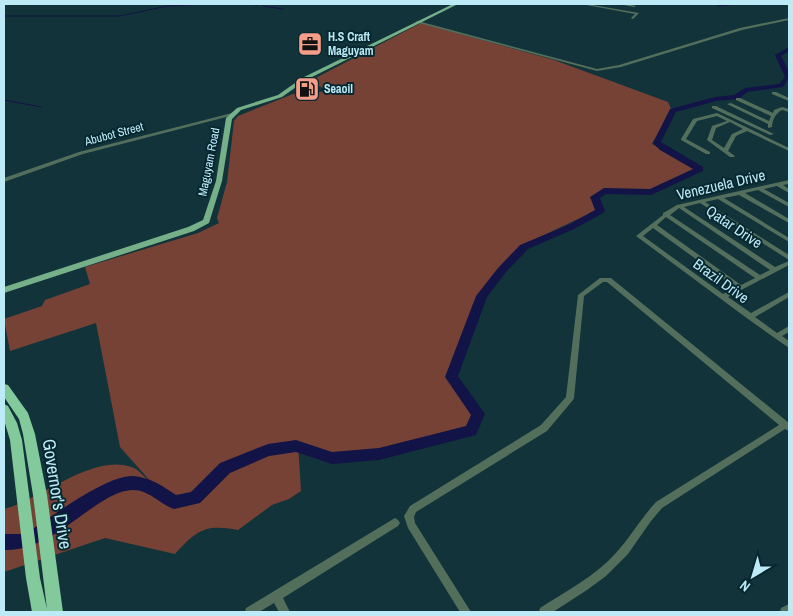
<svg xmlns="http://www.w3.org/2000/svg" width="793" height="616" viewBox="0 0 793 616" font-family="'Archivo Narrow',sans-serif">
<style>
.green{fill:#764235}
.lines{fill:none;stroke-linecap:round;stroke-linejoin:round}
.stream{stroke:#121447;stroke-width:1}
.river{fill:#121447;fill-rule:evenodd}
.minor{fill:#536f5c;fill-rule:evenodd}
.major{fill:#75b089;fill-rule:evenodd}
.highway{fill:#82ca9b;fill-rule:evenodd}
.labels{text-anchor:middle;stroke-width:4;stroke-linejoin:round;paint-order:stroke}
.far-poi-label{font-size:12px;font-weight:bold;fill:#bceaf6;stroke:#072830;text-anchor:start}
.far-street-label{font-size:12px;fill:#bceaf6;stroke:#072830}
.street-label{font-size:15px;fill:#bceaf6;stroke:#072830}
.near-street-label{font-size:18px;fill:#bceaf6;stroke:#072830}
</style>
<rect width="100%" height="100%" fill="#12333a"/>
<path class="green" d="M421,23L554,60L668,102L671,109L652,144L695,169L649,190L603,189L592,197L597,210L521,246L497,273L480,295L448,378L474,414L469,428L377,451L332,455L298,443L301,491L289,499L272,505L238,530C205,524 197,530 175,554L105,538L4,572V509C41,500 94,451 134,468C140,471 146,479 152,483L120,447L96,323L10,351L4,319L42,306L45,300L90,284L85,267L198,233L219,223L217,218L227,182L234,121L238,116L293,94L331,91L308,82Z"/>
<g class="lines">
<path class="stream" d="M244,4L258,5
M263,6L283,9
M717,6L740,4
M4,16H120L167,6L207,4
M4,100L41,107"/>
<path class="river" d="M789,47V51L781,56C788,69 793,74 783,87L747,92L739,99L716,101L676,112L661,142L703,167V171L651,195L606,194L600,198L605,211L603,213L574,229L528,249L506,272L487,297L458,376L485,414L476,435L379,460L332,464L296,452L269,456L230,473L200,503L174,509C160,504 149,490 133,490C119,490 106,499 95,506C67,525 39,551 4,550V534H20L31,530C56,514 105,476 133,476C149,477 163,486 176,495L191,492L220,463L268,444L296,440L332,452L379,448L466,426L471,415L445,377L476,296L498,268L520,245L568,225L595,210L590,197L604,188L650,189L693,169L660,150L653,143L670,109L715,97L734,95L745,88L779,84L785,77L775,55Z"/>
<path class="minor" d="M581,4H587L639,13L633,19L631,18L635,14Z
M619,4H626L636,6L634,7Z
M789,18V20L742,30L621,67L597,71L415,22L418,21L597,69L619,65L740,28Z
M772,92H776L789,98V101L772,94Z
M736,98H740L773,113L774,110L782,107L789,109V112L782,110C776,113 772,120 772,127L768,128V124L727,104L731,103L769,121L771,116L736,100Z
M712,106H716L774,134L770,135L712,108Z
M232,113L234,114V115L83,154L4,182V178L79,152Z
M717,113L789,148V151L747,131L736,136L728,151L735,156L734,157H730L707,140L712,126L727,121L717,116L697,121L686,139L710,152V154H706L681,140V139L693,119ZM730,122L743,129L732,134L724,148L712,140L716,128Z
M789,180V184L783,185L789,189V193L777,186L764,189L789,203V207L758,190L745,193L789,219V223L739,195L724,198L789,238V242L718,199L705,202L789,255V260L700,203L684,207L775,267L789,261V265L728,297L751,313L789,292V297L755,317L777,333L789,326V332L782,336L789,341V348L748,319L636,236L663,215V213L665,212L677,205ZM679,208L770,270L760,275L670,215ZM666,217L755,278L741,285L657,225ZM653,228L736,288L723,294L643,236Z
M600,278H611L789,423V431L785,429L662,508L651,521L628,554L606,576L587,590L553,612H539L540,608C566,591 594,577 615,554C630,538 641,518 656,502L779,425L607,282H603L584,296L574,398L573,400L547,431L416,512L414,517L415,523L471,612H460L408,528L404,516L410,506L541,425L566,397L578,295Z
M395,518L398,520L400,523L398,526L283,598L290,612H279L274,603L259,612H245L246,608Z
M789,604V612H780L781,608Z"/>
<path class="major" d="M453,4H458L306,80L282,97L241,110L232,119L222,181L209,223L194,231L4,293V287L188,227L203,220L216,181L226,118L237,108L278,95L302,78Z"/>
<path class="highway" d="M4,384L8,385L28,413L35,434L47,495L63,612H32L26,578L10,440L4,420V404L8,406L17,423L22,440L40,578L47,609L33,495L23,434L19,419L4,397Z"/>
</g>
<defs>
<symbol id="office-square" viewBox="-11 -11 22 22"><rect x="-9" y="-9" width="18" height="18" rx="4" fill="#f49e89" stroke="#072830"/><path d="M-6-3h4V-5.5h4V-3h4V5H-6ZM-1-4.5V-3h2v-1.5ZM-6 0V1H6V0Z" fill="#111"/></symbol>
<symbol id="fuel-square" viewBox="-11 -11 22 22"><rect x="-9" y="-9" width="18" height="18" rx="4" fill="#f49e89" stroke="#072830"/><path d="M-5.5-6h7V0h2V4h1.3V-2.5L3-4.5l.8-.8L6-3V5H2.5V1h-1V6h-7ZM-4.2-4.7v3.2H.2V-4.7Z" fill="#111"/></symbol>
</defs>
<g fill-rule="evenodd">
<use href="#office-square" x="296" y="30" width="28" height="28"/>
<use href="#fuel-square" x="293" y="75" width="28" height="28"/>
</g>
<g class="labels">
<g class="far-poi-label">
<text x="328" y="41">H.S Craft<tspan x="328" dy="14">Maguyam</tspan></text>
<text x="324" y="93">Seaoil</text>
</g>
<g class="far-street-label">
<text transform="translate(114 134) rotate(-15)" y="4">Abubot Street</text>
<text transform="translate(209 162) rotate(-79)" y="4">Maguyam Road</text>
</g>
<g class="street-label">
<text transform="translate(721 185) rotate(-13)" y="5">Venezuela Drive</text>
<text transform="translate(734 227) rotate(34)" y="5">Qatar Drive</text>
<text transform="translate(721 281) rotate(36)" y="5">Brazil Drive</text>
</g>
<g class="near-street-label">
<text transform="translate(57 494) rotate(81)" y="6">Governor's Drive</text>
</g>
</g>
<rect width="793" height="616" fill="none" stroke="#bceaf6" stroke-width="10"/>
<g transform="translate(753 576) rotate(218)" stroke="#072830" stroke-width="4" paint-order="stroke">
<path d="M0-4L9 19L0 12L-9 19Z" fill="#bceaf6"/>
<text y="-8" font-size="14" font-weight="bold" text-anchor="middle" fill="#bceaf6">N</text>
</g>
</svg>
